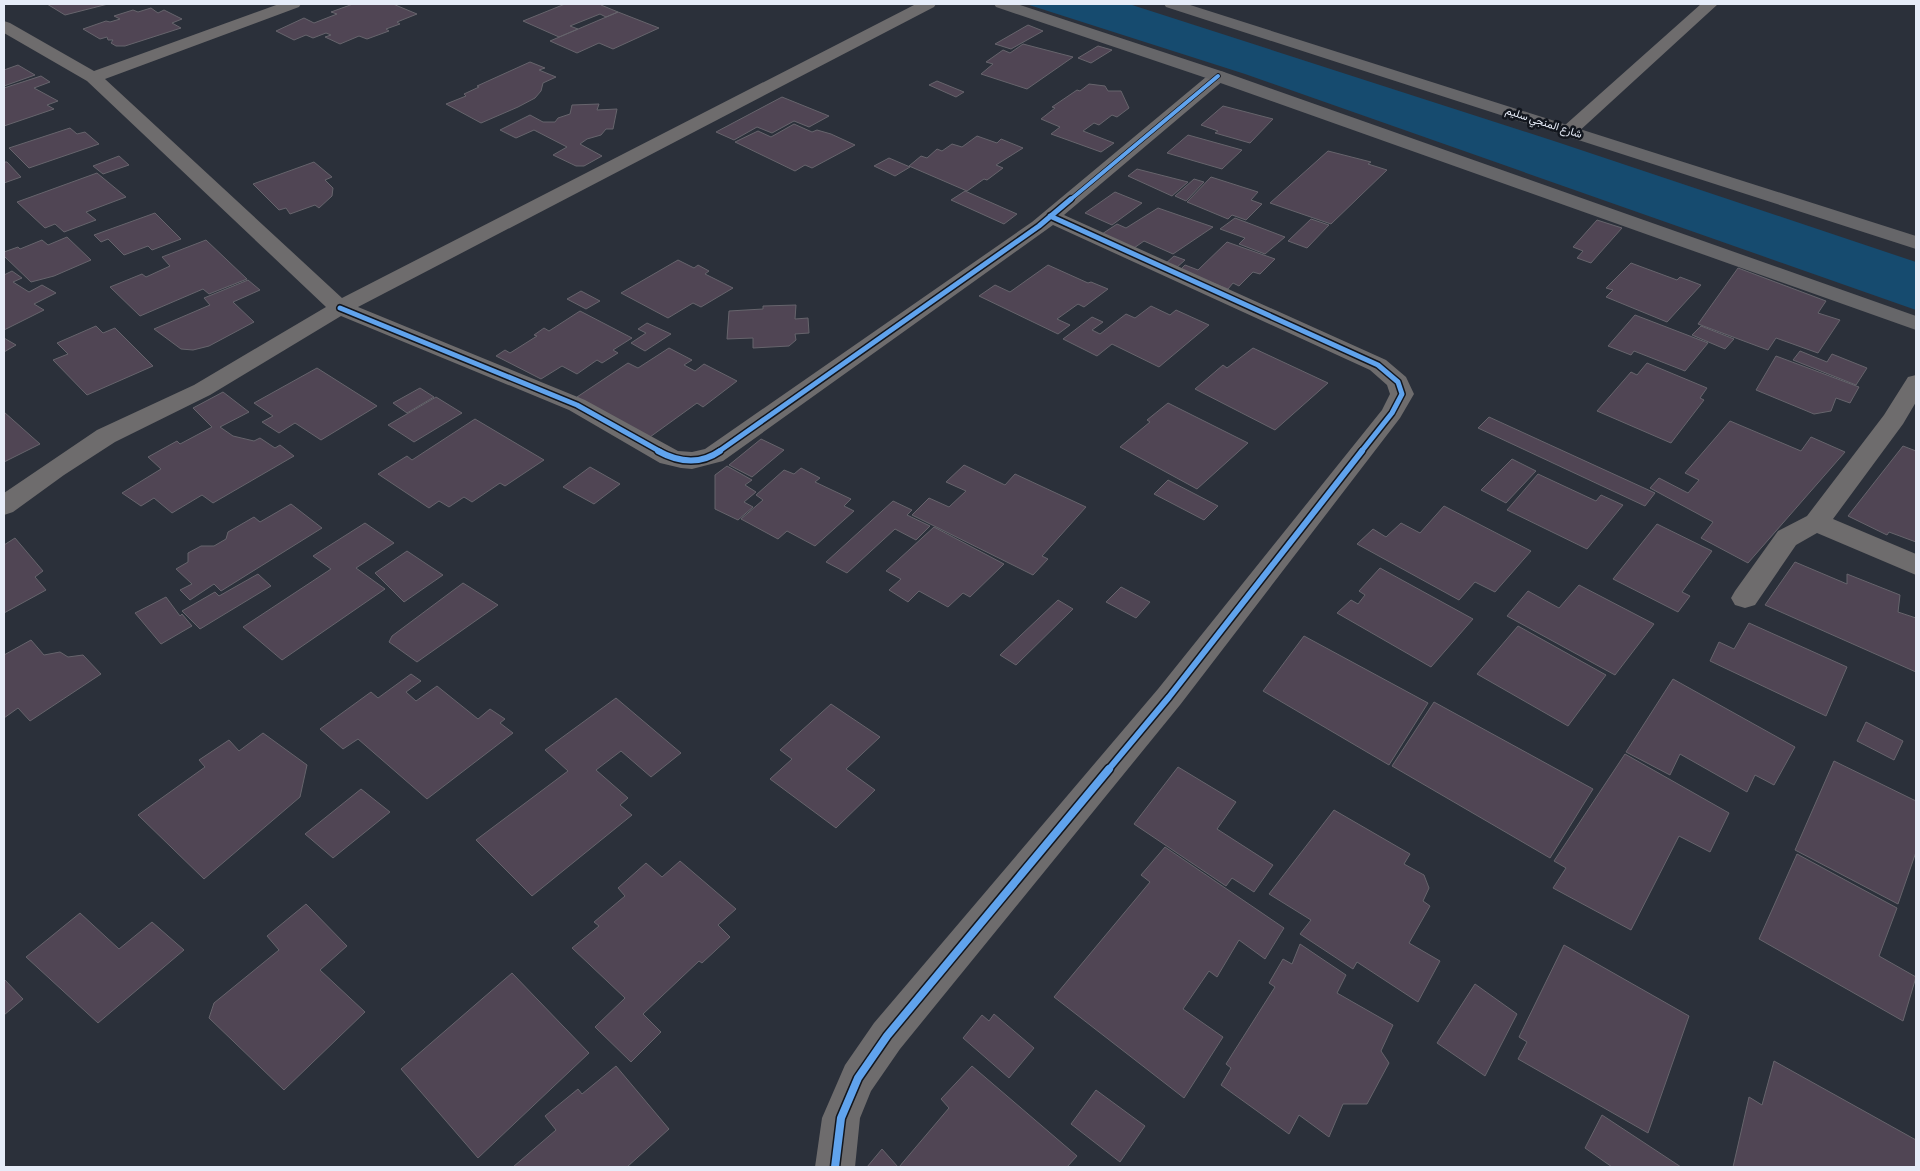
<svg xmlns="http://www.w3.org/2000/svg" width="1920" height="1171" viewBox="0 0 1920 1171" font-family="Commissioner,Vazirmatn,sans-serif">
<style>
.water{fill:#164b6f}
.building{fill:#504554;stroke:#66646c}
.lines{fill:none;stroke-linecap:round;stroke-linejoin:round}
.street{fill:#6e6c6d;fill-rule:evenodd}
.secondary{fill:#666669;fill-rule:evenodd}
.cycleway-far3-casing{stroke:#12161e;stroke-width:5.5}
.cycleway-far2-casing{stroke:#12161e;stroke-width:8}
.cycleway-far1-casing{stroke:#12161e;stroke-width:9}
.cycleway-casing{stroke:#12161e;stroke-width:11}
.cycleway-far3{stroke:#60a3ed;stroke-width:4}
.cycleway-far2{stroke:#60a3ed;stroke-width:5}
.cycleway-far1{stroke:#60a3ed;stroke-width:6}
.cycleway{stroke:#60a3ed;stroke-width:8}
.labels{text-anchor:middle;stroke-width:5;stroke-linejoin:round;paint-order:stroke}
.far-street-label{font-size:11px;fill:#e6ecf8;stroke:#12161e}
</style>
<rect width="100%" height="100%" fill="#2b303a"/>
<path class="water" d="M1026,4H1129L1557,142L1916,262V310L1245,74Z"/>
<path class="building" d="M47,4H108L65,15Z
M353,4H393L417,14L397,22L400,24L386,29L389,31L367,39L359,36L340,44L325,37L331,35L326,33L313,38L306,35L294,40L276,31L304,18L314,23L337,14L331,12Z
M565,4H604L601,5L618,12L606,17L600,14L570,26L578,29L559,37L523,21Z
M151,8L158,13L164,10L182,19L172,23L181,28L125,46H116L111,43L113,40H108L107,37L100,39L83,29L106,21L110,22L120,19L114,16L133,10L138,12Z
M618,12L659,28L613,49L599,43L577,53L550,41Z
M1028,25L1043,31L1011,49L995,44Z
M1023,44L1073,57L1027,89L981,74L993,64L986,62L1003,50L1010,53Z
M1098,46L1112,50L1091,63L1078,58Z
M530,62L545,68L539,70L556,77L543,83L541,91L535,98L518,107L481,123L446,104L466,96L464,94L479,87L477,86Z
M18,65L35,75L4,86V70Z
M41,76L50,82L34,88L58,101L47,105L54,109L4,126V88Z
M937,81L964,92L956,97L929,85Z
M1089,84L1105,86L1108,91H1121L1129,108L1117,117L1112,115L1099,125L1094,123L1083,131L1114,143L1101,152L1051,134L1060,127L1041,119L1055,108L1052,107L1077,90L1080,91Z
M782,97L829,116L809,127L794,121L772,133L757,127L734,140L716,132Z
M599,104L597,110L617,109L613,129H606L601,135L587,139L580,144L602,156L584,166H576L553,155L567,147L534,130L516,138L500,130L530,115L543,122H555L558,118L570,114L572,105Z
M1223,106L1273,119L1250,143L1215,133L1218,131L1201,125Z
M794,124L812,132L817,130L831,134L855,145L812,168L805,165L795,171L735,142L758,131L771,137Z
M70,128L77,134L85,132L99,144L29,168L9,148Z
M1188,135L1242,150L1222,169L1167,153Z
M977,136L997,143L1001,139L1023,148L996,165L1003,168L987,180L984,179L967,191L909,166L921,156L927,158L937,149L942,151L952,144L962,147Z
M1328,151L1371,162L1368,164L1387,170L1331,224L1270,203Z
M119,156L129,165L103,174L93,166Z
M889,158L910,167L895,176L874,166Z
M4,162H7L21,177L4,183Z
M314,162L332,177L325,180L333,188L332,196L319,208L315,205L290,214L286,208L279,210L253,184Z
M1137,169L1188,182L1172,196L1128,176Z
M97,173L126,197L86,212L96,220L64,232L55,224L45,228L17,202Z
M1211,177L1258,192L1251,200L1262,204L1246,220L1232,215L1228,219L1187,202Z
M1194,179L1204,182L1186,201L1175,196Z
M965,191L1017,214L1004,224L951,200Z
M1115,192L1142,203L1112,225L1085,213Z
M1158,208L1213,227L1173,254L1144,241L1134,248L1102,234L1117,224L1126,228Z
M155,213L181,239L152,250L148,246L124,255L108,239L101,242L94,235Z
M1235,218L1285,237L1265,254L1239,244L1245,238L1220,229Z
M1311,219L1329,225L1307,248L1288,241Z
M1597,220L1622,228L1591,263L1577,258L1583,251L1573,247Z
M67,237L91,260L54,276L31,282L4,256V252L18,247L20,249L42,240L48,245Z
M206,240L247,279L209,294L203,289L140,316L110,287L142,274L146,277L170,266L162,257Z
M1227,242L1275,259L1260,274L1253,272L1239,286L1233,283L1228,289L1180,270L1185,265L1198,270Z
M1174,256L1185,260L1175,269L1164,265Z
M678,260L694,268L698,265L709,271L705,274L733,288L701,307L693,303L668,318L621,293Z
M1631,263L1677,280L1680,277L1701,285L1667,322L1606,297L1613,290L1606,288Z
M1048,265L1088,283L1091,282L1108,289L1084,307L1078,304L1057,319L1070,325L1058,334L979,296L995,285L1010,292Z
M1738,268L1826,301L1818,313L1840,320L1818,353L1776,338L1768,350L1698,324Z
M12,271L22,278L13,282L29,292L42,285L56,293L34,304L44,310L4,330V275Z
M248,280L260,290L233,302L254,322L209,346L193,350L181,349L154,329L210,305L204,298Z
M581,291L600,301L586,309L567,299Z
M796,305L795,319L808,318L809,333L795,334L796,340L789,346L753,348V338L727,339L729,311L763,309V306Z
M1151,306L1170,315L1176,310L1209,325L1159,367L1112,344L1097,356L1063,339L1092,317L1103,322L1092,330L1100,334L1126,314L1135,318Z
M580,311L632,338L613,350L618,353L602,363L597,360L577,374L562,366L541,379L496,356L505,350L510,353L537,336L534,335L544,328L549,331Z
M1635,315L1708,343L1685,371L1634,351L1631,355L1608,346Z
M647,323L671,334L645,351L631,343L646,333L638,329Z
M96,326L103,333L115,328L153,366L87,395L53,360L68,354L57,343Z
M1701,326L1734,339L1725,349L1692,335Z
M4,338L16,345L4,352Z
M669,348L692,360L684,365L695,371L704,364L737,381L703,407L697,403L650,437L577,397L628,363L638,368Z
M1253,348L1328,383L1275,430L1195,389L1223,365L1227,368Z
M1800,351L1827,362L1832,354L1867,368L1856,385L1793,360Z
M1776,356L1859,387L1850,403L1836,398L1831,411L1814,414L1756,390Z
M1647,363L1707,388L1700,398L1704,400L1671,443L1597,411L1631,372L1637,375Z
M317,368L377,406L321,440L295,423L279,433L262,422L273,416L254,403Z
M420,388L434,397L407,413L393,403Z
M223,392L249,412L220,427L233,436L254,441L260,438L275,448L280,445L294,456L213,503L202,495L172,513L154,498L141,506L122,493L161,469L148,457L177,441L180,444L212,427L193,408Z
M436,397L462,413L414,442L388,425Z
M1168,403L1248,443L1197,489L1120,447L1150,422L1147,420Z
M4,412L40,444L4,462Z
M1489,417L1655,493L1645,506L1478,428Z
M475,419L544,460L505,486L500,483L472,502L464,497L449,507L439,501L429,508L378,474L407,456L412,460Z
M1730,421L1801,451L1811,437L1845,452L1748,563L1701,538L1713,522L1650,488L1659,478L1688,493L1699,480L1685,473Z
M761,439L784,450L752,477L729,465Z
M1903,446L1916,451V542L1889,532L1887,535L1848,516Z
M1512,459L1536,471L1506,503L1481,490Z
M964,465L1005,485L1015,474L1086,507L1042,556L1048,559L1033,575L912,515L929,498L949,507L966,491L946,482Z
M727,466L752,480L745,485L756,492L744,502L753,507L738,520L715,509V475Z
M590,467L620,484L594,504L563,487Z
M801,468L820,478L815,482L851,499L844,506L854,511L815,546L787,531L778,539L741,519L763,500L756,495L784,470L794,474Z
M1538,474L1596,501L1601,495L1623,505L1587,549L1507,510Z
M1168,480L1218,506L1204,520L1154,494Z
M893,501L912,510L907,515L930,526L916,540L895,529L847,573L826,562Z
M291,504L322,528L221,591L214,584L190,600L180,590L192,584L176,569L188,562V553L201,546H214L226,539L228,532L254,517L260,522Z
M1444,506L1531,551L1495,592L1475,582L1459,600L1357,544L1373,529L1386,537L1401,523L1420,533Z
M365,523L394,543L356,568L385,589L282,660L243,627L331,569L313,556Z
M1657,524L1712,551L1682,592L1690,596L1678,612L1613,579Z
M934,527L1004,564L970,597L963,593L948,607L919,591L908,602L889,590L901,579L886,571Z
M15,538L43,571L35,577L46,590L4,613V545Z
M407,551L443,575L404,602L375,573Z
M1795,562L1847,584V574L1900,595L1898,612L1916,618V672L1765,605Z
M1380,568L1473,619L1431,667L1337,613L1351,600L1358,604L1365,595L1359,591Z
M258,574L271,586L200,629L182,611L215,592L219,596Z
M463,583L498,605L417,662L389,642L392,636Z
M1579,585L1654,624L1615,675L1507,616L1528,591L1559,608Z
M1121,587L1150,602L1136,618L1106,602Z
M166,597L180,616L182,614L192,626L161,644L135,613Z
M1058,600L1073,609L1016,665L1000,655Z
M1749,623L1847,667L1826,716L1710,661L1719,642L1734,649Z
M1518,626L1606,675L1568,726L1477,674Z
M1304,636L1428,703L1389,765L1263,691Z
M31,640L44,655L60,652L68,657L83,655L101,674L30,721L18,708L4,718V655Z
M411,674L421,681L406,692L416,701L437,686L478,719L490,709L505,719L500,723L513,733L427,799L358,739L343,749L320,729L371,692L378,698Z
M1673,679L1795,747L1774,785L1755,775L1747,792L1680,754L1670,775L1626,752Z
M616,698L681,753L651,777L621,751L596,770L628,798L620,805L632,815L532,896L476,840L568,771L545,750Z
M1434,702L1593,789L1550,858L1392,766Z
M831,704L880,737L846,769L875,790L836,828L770,779L792,759L780,750Z
M1866,722L1903,741L1894,760L1857,741Z
M263,733L307,765L300,797L204,879L138,815L205,767L199,760L229,740L239,751Z
M1625,754L1729,813L1710,852L1679,836L1631,930L1553,888L1566,868L1554,861Z
M1834,761L1916,801V852L1898,904L1795,850Z
M1178,767L1236,802L1217,829L1273,865L1254,892L1232,878L1226,886L1134,824Z
M361,789L390,812L333,858L305,834Z
M1334,810L1410,854L1404,864L1424,875L1429,888L1423,901L1430,906L1409,943L1440,961L1418,1002L1357,962L1353,969L1300,934L1311,920L1269,894Z
M1165,847L1284,928L1265,959L1239,940L1217,977L1209,971L1183,1009L1223,1037L1184,1098L1054,997L1150,882L1141,875Z
M1797,854L1897,908L1879,956L1916,977L1903,1021L1759,939Z
M680,861L736,909L718,925L730,937L702,963L699,961L643,1014L661,1032L631,1062L595,1027L625,998L572,948L599,926L594,922L625,896L618,888L646,863L662,877Z
M306,904L347,946L320,970L365,1012L284,1090L209,1018L214,1003L279,950L267,936Z
M80,913L119,949L152,922L184,950L98,1023L26,957Z
M1300,944L1346,975L1337,993L1393,1025L1381,1051L1389,1063L1367,1104H1343L1329,1137L1299,1115L1289,1134L1221,1085L1231,1068L1226,1064L1275,987L1269,983L1283,959L1292,964Z
M1564,945L1689,1016L1648,1133L1518,1059L1527,1042L1519,1037Z
M512,973L589,1053L478,1158L401,1069Z
M4,979L23,999L4,1015Z
M1475,984L1517,1014L1485,1076L1437,1043Z
M994,1014L1034,1048L1009,1078L963,1038L982,1015L989,1021Z
M1774,1061L1916,1140V1167H1733L1749,1097L1762,1105Z
M616,1066L669,1129L627,1167H513L556,1130L545,1116L578,1089L582,1094Z
M972,1066L1077,1156L1067,1167H899L949,1108L941,1099Z
M1096,1090L1145,1126L1120,1162L1071,1124Z
M1602,1115L1681,1167H1612L1585,1148Z
M882,1149L898,1167H867Z"/>
<g class="lines">
<path class="street" d="M279,4H301L299,7L105,79L342,298L916,4H936L934,7L358,307L585,400L678,451L692,452L705,449L1032,222L1212,72L1218,71L1224,72L1227,76L1224,80L1064,215L1386,360L1406,377L1414,394L1400,418L1180,705L900,1049L871,1091L860,1118L855,1167H815L822,1118L845,1065L874,1023L1158,689L1382,410L1390,394L1387,385L1370,370L1053,225L723,461L692,469L681,468L660,463L569,410L341,316L210,395L115,442L64,475L13,512L4,515V493L97,430L194,385L326,307L87,81L4,33V21L10,23L94,71Z
M1701,4H1718L1576,134L1570,135L1564,134L1561,130L1564,126Z
M1916,375V402L1903,424L1833,519L1916,554V575L1817,533L1796,545L1755,605L1745,608L1735,605L1731,598L1735,591L1778,531L1807,516L1884,415L1908,377Z"/>
<path class="secondary" d="M994,4H1017L1224,72L1916,316V330L1212,80L996,7Z
M1164,4H1187L1916,236V249L1166,7Z"/>
<defs>
<path id="cycleway-far3" d="M1070,200L1218,76"/>
<path id="cycleway-far2" d="M1050,216L1378,365L1398,382L1402,394L1392,413L1361,452
M340,308L577,405L661,452
M718,452L1039,226L1071,199"/>
<path id="cycleway-far1" d="M658,451C678,462 700,465 720,451
M1108,770L1169,697L1362,451"/>
<path id="cycleway" d="M835,1167L841,1118L858,1078L887,1036L1109,769"/>
</defs>
<use href="#cycleway-far3" class="cycleway-far3-casing"/>
<use href="#cycleway-far2" class="cycleway-far2-casing"/>
<use href="#cycleway-far1" class="cycleway-far1-casing"/>
<use href="#cycleway" class="cycleway-casing"/>
<use href="#cycleway-far3" class="cycleway-far3"/>
<use href="#cycleway-far2" class="cycleway-far2"/>
<use href="#cycleway-far1" class="cycleway-far1"/>
<use href="#cycleway" class="cycleway"/>
</g>
<g class="labels">
<g class="far-street-label">
<text transform="translate(1544 122) rotate(18)" y="4">شارع المنجي سليم</text>
</g>
</g>
<rect width="1920" height="1171" fill="none" stroke="#e6ecf8" stroke-width="10"/>
</svg>
